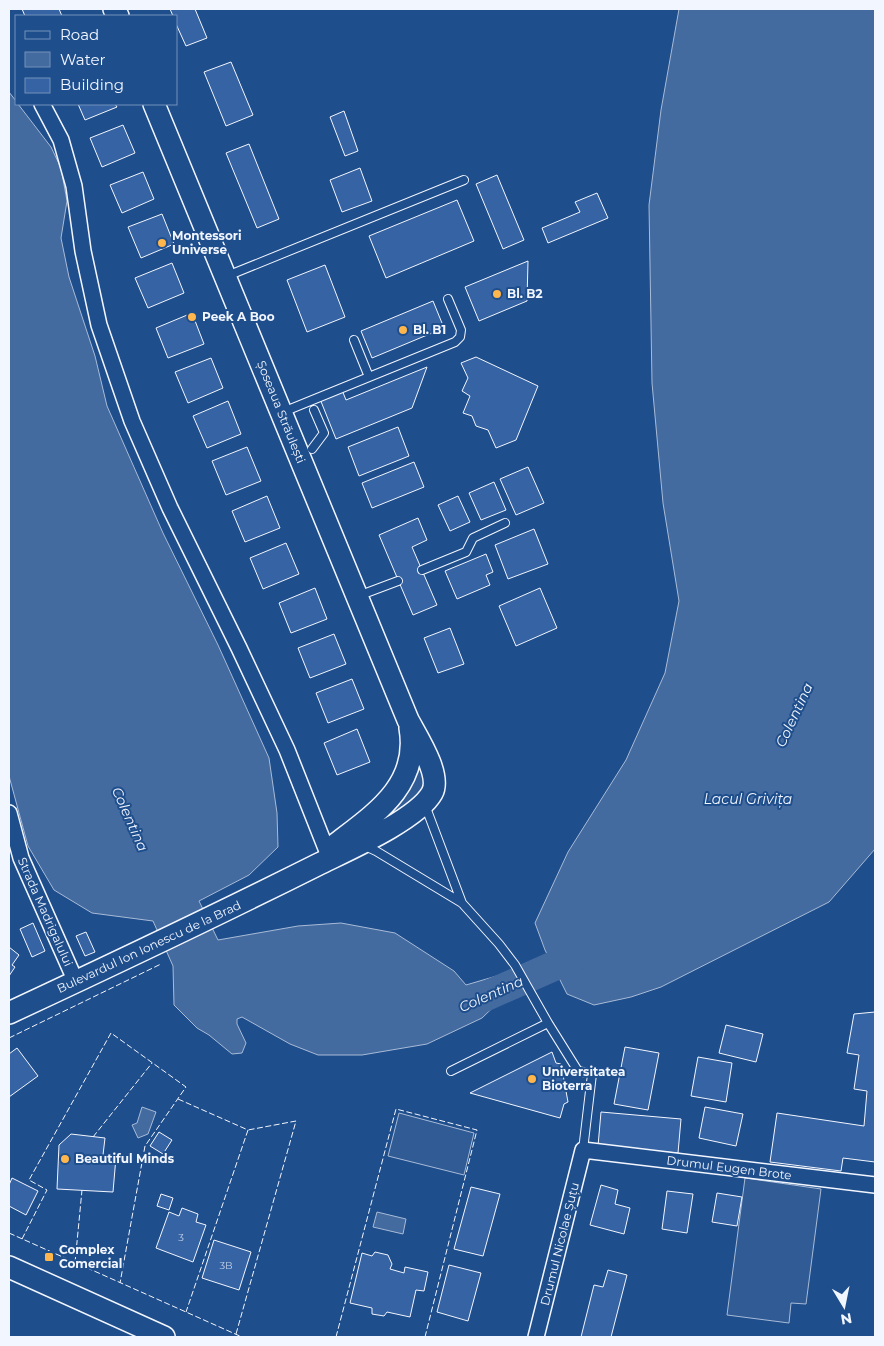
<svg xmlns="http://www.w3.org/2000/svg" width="884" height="1346" viewBox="0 0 884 1346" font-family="Montserrat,sans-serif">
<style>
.built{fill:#305b95;stroke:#a8bbd7}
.water{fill:#446ba0;stroke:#a8bbd7}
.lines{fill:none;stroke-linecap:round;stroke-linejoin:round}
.river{stroke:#446ba0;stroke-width:30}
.building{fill:#3563a3;stroke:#f2f6ff}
.lane-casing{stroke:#f2f6ff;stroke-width:10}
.street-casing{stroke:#f2f6ff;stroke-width:18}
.secondary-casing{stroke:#f2f6ff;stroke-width:24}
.lane{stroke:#1f4e8c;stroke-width:8}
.street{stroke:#1f4e8c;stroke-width:15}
.secondary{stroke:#1f4e8c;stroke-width:21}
.fence{stroke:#f2f6ff;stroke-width:1;stroke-dasharray:6 2.5;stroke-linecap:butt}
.poi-dot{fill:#ffb74d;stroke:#1f4e8c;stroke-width:2}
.labels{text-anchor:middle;stroke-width:4;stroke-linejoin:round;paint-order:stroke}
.number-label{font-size:10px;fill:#c3d1e8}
.poi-label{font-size:12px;font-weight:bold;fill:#f2f6ff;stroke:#1f4e8c;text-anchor:start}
.street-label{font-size:12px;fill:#f2f6ff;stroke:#1f4e8c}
.water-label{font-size:14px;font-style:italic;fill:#f2f6ff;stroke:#1f4e8c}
</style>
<rect width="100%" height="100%" fill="#1f4e8c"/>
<path class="built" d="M418,761L425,779L421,792L389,820L384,814Z
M399,1113L474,1133L464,1175L388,1156Z
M745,1178L821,1189L806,1304L791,1303L789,1323L727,1315Z"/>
<path class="water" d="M679,9H875V849L829,902L661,987L631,997L594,1005L567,994L545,950L535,923L568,852L626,760L665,673L679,601L663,503L652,383L649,205L661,110Z
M9,92L16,101V104H18L51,147L61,168L67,201L61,238L69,277L95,356L107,406L163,533L218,645L269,758L277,813L278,847L249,875L199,901L218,940L298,926L341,923L395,933L454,971L466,985L500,975L507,994L482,1018L427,1044L362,1055H318L290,1044L242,1017L237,1019V1024L246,1043L242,1053L232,1054L209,1035L197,1028L174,1005L173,966L153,921L92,913L54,890L28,846L9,776Z
M142,1107L156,1112L148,1134L138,1138L132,1125L137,1123Z
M377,1212L406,1219L403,1234L373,1227Z"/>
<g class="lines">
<path class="river" d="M468,1004L590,950"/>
</g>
<path class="building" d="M22,9H59L62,16H25Z
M170,9H195L207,38L186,46L176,24V16H173Z
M231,62L253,115L226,126L204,72Z
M78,104H115L117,107L85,120Z
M344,111L358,151L345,156L330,117Z
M123,125L135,153L102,167L90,138Z
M249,144L279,219L257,228L226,153Z
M360,168L372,201L342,212L330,180Z
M143,172L154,199L122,213L110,185Z
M497,175L524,240L503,249L476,184Z
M597,193L608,218L548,243L542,228L580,212L575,202Z
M457,200L474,241L386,278L369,236Z
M162,214L174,244L141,258L128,227Z
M528,261L527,301L479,321L465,287Z
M172,263L184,293L148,308L135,278Z
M325,265L345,317L307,332L287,280Z
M433,301L444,328L372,358L361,331Z
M192,313L204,344L168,358L156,328Z
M476,357L538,386L516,440L496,448L488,430L476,426L472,416L463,413L470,396L462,391L468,378L461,363Z
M211,358L223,388L188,403L175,372Z
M427,367L412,408L336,439L320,399L342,390L346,400Z
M228,401L241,434L207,448L193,416Z
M398,427L409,456L359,476L348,447Z
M247,447L261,481L226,495L212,461Z
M414,462L424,487L372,508L362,483Z
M528,467L544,503L516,515L500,479Z
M494,482L506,510L481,520L469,493Z
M267,496L280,528L245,542L232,511Z
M458,496L470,522L450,531L438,505Z
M418,518L427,540L412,547L437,605L413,615L379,535Z
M534,529L548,564L508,579L495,545Z
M286,543L299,574L263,589L250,558Z
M486,554L493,572L486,575L490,585L457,599L445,571Z
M315,588L327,619L291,633L279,603Z
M540,588L557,628L516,646L499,606Z
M450,628L464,664L438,673L424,638Z
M334,634L346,664L310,678L298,648Z
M352,679L364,709L328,723L316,693Z
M357,729L370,762L337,775L324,743Z
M33,923L45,951L32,957L20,929Z
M86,932L95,952L85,956L76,936Z
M9,947L19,955L12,965L15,967L9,976Z
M875,1012V1162L843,1158L841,1171L770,1162L777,1113L864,1126L867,1091L854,1089L859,1055L847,1053L854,1014Z
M726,1025L763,1034L756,1062L719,1053Z
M625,1047L659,1053L648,1110L614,1104Z
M17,1048L38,1076L9,1097V1054Z
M552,1052L556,1063L561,1064L568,1102L564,1104L560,1118L470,1093Z
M698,1057L732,1063L726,1102L691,1096Z
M705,1107L743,1114L736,1146L699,1138Z
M601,1112L681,1119L678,1153L598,1146Z
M159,1132L172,1140L163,1154L150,1146Z
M71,1134L105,1138L103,1155L116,1157L113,1192L57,1189L59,1145Z
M12,1178L38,1191L26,1215L9,1206V1185Z
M601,1185L618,1190L615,1204L630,1208L624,1234L590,1225Z
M471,1187L500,1194L483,1256L454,1249Z
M667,1191L693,1194L687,1233L662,1229Z
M717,1193L742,1197L737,1226L712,1222Z
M161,1194L173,1198L169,1210L157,1206Z
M182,1208L198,1214L196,1222L206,1225L193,1262L156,1248L169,1212L179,1216Z
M214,1240L251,1252L239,1290L202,1278Z
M375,1252L388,1255L392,1264L390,1269L404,1273L405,1267L428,1272L424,1291L416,1290L410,1317L387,1312L384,1316L372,1314V1308L350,1303L362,1253L372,1256Z
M449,1265L481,1273L468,1321L437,1312Z
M608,1270L627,1275L611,1337H581L594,1285L603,1287Z"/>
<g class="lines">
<defs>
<path id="lane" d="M227,276L464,180
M354,340L369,377
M283,412L455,342L460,337L461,330L448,299
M312,449L324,433L314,410
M422,570L466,552L473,538L505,523
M358,596L398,581
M425,805L462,903
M363,845L376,851L462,903L499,944L515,965L548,1023
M451,1071L548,1023L578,1071L592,1074L583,1150"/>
<path id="street" d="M42,104L61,140L74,186L83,251L99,325L132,421L170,508L239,648L287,750L327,851
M9,813L21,858L76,982
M536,1337L583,1150L875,1185"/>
<path id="secondary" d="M114,9L118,16
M336,844C375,814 420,785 410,728
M9,1013C112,965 215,916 317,865C345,851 417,820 432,793C442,775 417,737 408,720L154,104
M9,1267L164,1337"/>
</defs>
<use href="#lane" class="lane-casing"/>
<use href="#street" class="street-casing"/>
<use href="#secondary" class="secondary-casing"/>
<use href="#lane" class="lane"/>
<use href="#street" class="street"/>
<use href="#secondary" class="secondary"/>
<path class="fence" d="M9,1038L161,964
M178,1099L248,1130L186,1312
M93,1137L152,1063
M9,1233L242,1337
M22,1239L47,1190L29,1180L111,1033L186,1087L145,1146L120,1283
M75,1263L82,1190
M236,1334L296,1121L248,1130
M336,1337L396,1109L477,1130L425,1337"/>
</g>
<g class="poi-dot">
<circle cx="162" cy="243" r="5"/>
<circle cx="497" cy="294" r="5"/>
<circle cx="192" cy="317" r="5"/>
<circle cx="403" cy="330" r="5"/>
<circle cx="532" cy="1079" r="5"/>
<circle cx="65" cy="1159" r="5"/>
<rect x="44" y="1252" width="10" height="10" rx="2.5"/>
</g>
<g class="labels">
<g class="number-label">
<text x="181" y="1241">3</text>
<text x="226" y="1269">3B</text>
</g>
<g class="poi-label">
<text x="172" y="240">Montessori<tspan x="172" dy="14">Universe</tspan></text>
<text x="507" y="298">Bl. B2</text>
<text x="202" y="321">Peek A Boo</text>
<text x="413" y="334">Bl. B1</text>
<text x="542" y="1076">Universitatea<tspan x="542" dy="14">Bioterra</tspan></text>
<text x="75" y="1163">Beautiful Minds</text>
<text x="59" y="1254">Complex<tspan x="59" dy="14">Comercial</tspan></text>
</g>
<g class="street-label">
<text transform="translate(281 412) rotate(68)" y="4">Șoseaua Străulești</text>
<text transform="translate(45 912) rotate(66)" y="4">Strada Madrigalului</text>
<text transform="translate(149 947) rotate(-25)" y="4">Bulevardul Ion Ionescu de la Brad</text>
<text transform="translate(729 1168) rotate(7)" y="4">Drumul Eugen Brote</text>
<text transform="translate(560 1244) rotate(-76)" y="4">Drumul Nicolae Șuțu</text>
</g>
<g class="water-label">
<text transform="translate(794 715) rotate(-65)" y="5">Colentina</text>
<text x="748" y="804">Lacul Grivița</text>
<text transform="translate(130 819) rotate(66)" y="5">Colentina</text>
<text transform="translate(491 994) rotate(-24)" y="5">Colentina</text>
</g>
</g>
<rect width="884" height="1346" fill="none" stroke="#f2f6ff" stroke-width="20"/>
<rect x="15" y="15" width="162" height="90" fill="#1f4e8c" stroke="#7391ba"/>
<rect x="25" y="31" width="25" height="8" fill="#1f4e8c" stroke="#7391ba"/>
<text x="60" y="40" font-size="15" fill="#f2f6ff">Road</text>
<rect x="25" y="52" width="25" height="15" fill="#446ba0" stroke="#7391ba"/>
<text x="60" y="65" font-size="15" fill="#f2f6ff">Water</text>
<rect x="25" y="78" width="25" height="15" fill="#3563a3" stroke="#7391ba"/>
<text x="60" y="90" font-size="15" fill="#f2f6ff">Building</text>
<g transform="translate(844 1306) rotate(170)" stroke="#1f4e8c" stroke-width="4" paint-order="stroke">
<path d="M0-4L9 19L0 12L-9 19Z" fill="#f2f6ff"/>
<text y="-8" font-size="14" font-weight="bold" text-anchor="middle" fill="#f2f6ff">N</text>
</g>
</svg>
